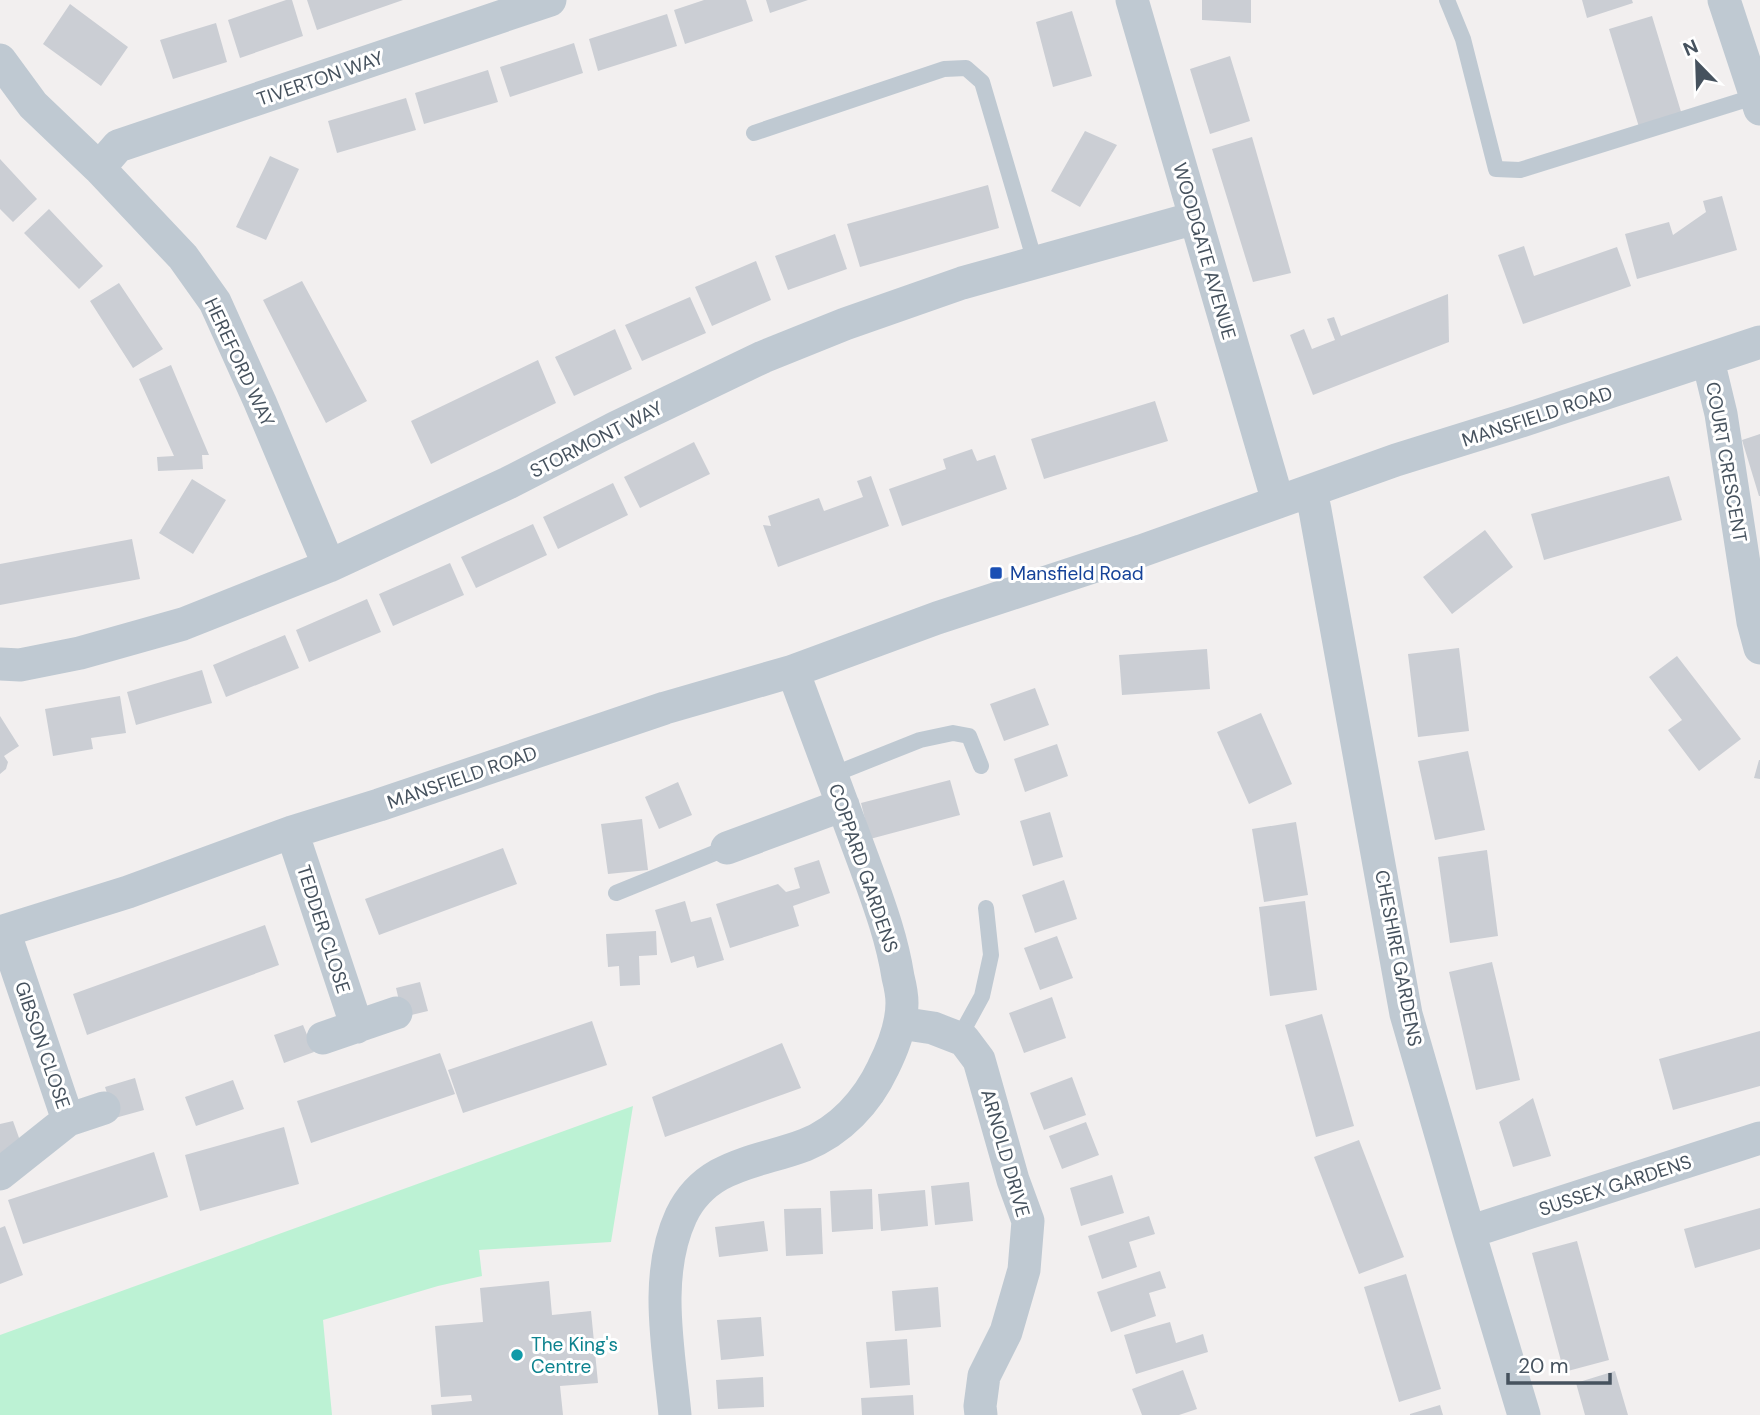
<svg xmlns="http://www.w3.org/2000/svg" width="1760" height="1415" viewBox="0 0 1760 1415" font-family="'DM Sans',sans-serif">
<style>
.green{fill:#bcf2d4}
.building{fill:#cbced4}
.lines{fill:none;stroke-linecap:round;stroke-linejoin:round}
.lane{stroke:#bfc9d2;stroke-width:16}
.street{stroke:#bfc9d2;stroke-width:33}
.transit-dot{fill:#1a4fb4;stroke:#fff;stroke-width:2.5}
.culture-dot{fill:#0f9aa8;stroke:#fff;stroke-width:2.5}
.labels{text-anchor:middle;stroke-width:6;stroke-linejoin:round;paint-order:stroke}
.street-label{font-size:19px;fill:#46525e;stroke:#fff}
.transit-label{font-size:19px;fill:#164399;stroke:#fff;text-anchor:start}
.culture-label{font-size:19px;fill:#0d838f;stroke:#fff;text-anchor:start}
</style>
<rect width="100%" height="100%" fill="#f2efef"/>
<path class="green" d="M633,1106L611,1242L479,1250L482,1276L438,1286L323,1320L332,1415H0V1335Z"/>
<path class="building" d="M286,0H292L303,36L240,58L228,20Z
M307,0H403L317,30Z
M704,0H746L753,21L685,44L674,10Z
M766,0H808L770,13Z
M1202,0H1251V23L1202,20Z
M1582,0H1632L1633,3L1587,18Z
M70,4L128,47L101,86L43,44Z
M1072,11L1092,76L1053,87L1036,22Z
M667,14L677,46L598,71L589,39Z
M1652,16L1682,115L1639,127L1609,29Z
M216,23L227,62L173,79L160,40Z
M574,43L583,73L510,97L500,67Z
M1230,56L1250,121L1210,134L1190,69Z
M488,70L498,102L424,124L415,93Z
M406,98L416,130L337,153L328,121Z
M1085,131L1117,145L1080,207L1051,191Z
M1252,137L1291,273L1253,282L1212,149Z
M270,156L299,169L266,240L236,227Z
M0,159L37,199L13,222L0,209Z
M988,185L999,228L860,267L847,224Z
M1722,196L1737,250L1637,279L1625,234L1669,222L1673,235L1706,212L1703,201Z
M49,209L103,266L79,289L24,233Z
M835,234L847,269L788,290L775,256Z
M1524,246L1534,276L1617,247L1631,286L1523,324L1498,255Z
M756,261L771,300L712,326L695,287Z
M302,281L367,401L326,423L263,300Z
M119,283L163,349L133,368L90,301Z
M1448,294L1449,342L1313,395L1290,335L1304,329L1312,349L1335,340L1327,319L1334,317L1341,336Z
M690,297L706,333L642,361L625,325Z
M615,329L632,369L574,396L555,357Z
M538,360L556,403L431,464L411,421Z
M171,365L209,455H202L203,469L158,471L157,457L174,456L139,379Z
M1155,401L1168,441L1044,479L1031,439Z
M1760,434V496H1759L1742,440Z
M694,442L710,474L640,508L624,477Z
M972,449L977,461L995,455L1007,489L902,526L889,489L946,469L943,459Z
M871,476L889,526L778,567L763,525L771,526L768,516L819,498L824,511L863,497L857,481Z
M1669,476L1682,520L1544,560L1531,514Z
M192,479L226,500L193,554L159,533Z
M613,483L628,515L558,549L543,517Z
M533,524L547,555L476,588L461,557Z
M1485,530L1513,567L1452,614L1423,577Z
M132,539L140,579L0,605V564Z
M450,563L464,595L393,626L379,594Z
M367,599L381,632L309,662L296,630Z
M285,635L299,668L226,697L213,665Z
M1459,648L1469,731L1418,737L1408,654Z
M1207,649L1210,689L1122,695L1119,655Z
M1677,656L1741,739L1699,771L1668,730L1682,720L1649,677Z
M202,670L212,703L136,725L127,692Z
M1035,688L1049,725L1004,741L990,704Z
M120,696L126,733L91,738L93,749L53,756L45,709Z
M1261,713L1292,784L1249,804L1217,732Z
M0,716L19,746L4,756L8,762L6,769L0,774Z
M1057,744L1068,776L1025,792L1014,759Z
M1468,751L1485,830L1435,840L1418,761Z
M1759,760H1760V779L1754,778Z
M950,780L960,815L870,839L861,803Z
M678,782L692,815L659,829L645,797Z
M1050,812L1063,857L1033,866L1020,821Z
M642,819L648,870L608,874L601,824Z
M1296,822L1308,895L1264,902L1252,829Z
M503,848L517,884L379,935L365,899Z
M1487,850L1498,936L1450,943L1438,857Z
M819,860L830,893L793,906L799,926L730,948L716,904L778,884L786,892L800,888L794,868Z
M1064,880L1077,919L1035,933L1022,895Z
M685,901L691,922L711,917L724,960L697,968L694,956L671,963L655,910Z
M1305,901L1317,990L1270,996L1259,907Z
M265,925L279,965L87,1035L73,994Z
M656,931L657,955L639,956L640,985L620,986L619,966L608,967L606,934Z
M1057,936L1073,978L1040,990L1024,948Z
M1492,962L1520,1080L1476,1090L1449,972Z
M420,982L428,1011L403,1017L396,988Z
M1052,997L1066,1038L1024,1053L1009,1013Z
M1322,1014L1354,1126L1316,1137L1285,1025Z
M592,1021L607,1065L463,1113L448,1070Z
M303,1025L314,1052L284,1063L274,1035Z
M1760,1031V1086L1673,1110L1659,1059Z
M782,1043L801,1088L665,1137L652,1097Z
M440,1053L455,1094L311,1143L297,1101Z
M1072,1077L1086,1115L1044,1130L1030,1093Z
M135,1078L144,1110L115,1118L105,1087Z
M233,1080L244,1109L196,1126L185,1097Z
M1533,1098L1551,1156L1513,1167L1499,1122Z
M13,1121L23,1149L0,1157V1124Z
M1086,1122L1099,1155L1062,1169L1049,1136Z
M284,1127L299,1184L200,1211L185,1155Z
M1359,1140L1404,1257L1359,1274L1314,1157Z
M154,1152L168,1197L23,1244L8,1200Z
M1112,1175L1124,1213L1081,1226L1070,1188Z
M969,1182L973,1221L935,1225L931,1186Z
M872,1189L873,1229L832,1232L830,1191Z
M925,1190L928,1226L881,1231L878,1194Z
M821,1208L823,1254L786,1256L784,1209Z
M1760,1208V1249L1695,1268L1684,1229Z
M1149,1216L1155,1234L1129,1242L1137,1267L1102,1279L1088,1236Z
M764,1221L768,1251L719,1257L715,1227Z
M5,1226L23,1275L0,1284V1228Z
M1577,1241L1609,1360L1564,1372L1532,1253Z
M1160,1271L1166,1288L1149,1293L1156,1316L1111,1332L1097,1292Z
M1406,1274L1441,1389L1399,1402L1364,1287Z
M549,1281L552,1315L591,1311L598,1383L560,1386L563,1415H432L431,1405L472,1401L471,1395L441,1397L435,1326L483,1322L480,1288Z
M938,1287L941,1327L895,1331L892,1291Z
M761,1317L764,1356L721,1360L717,1320Z
M1170,1322L1176,1343L1203,1334L1208,1352L1136,1374L1124,1335Z
M907,1339L910,1385L870,1388L866,1342Z
M1183,1370L1197,1409L1179,1415H1142L1132,1389Z
M1615,1371L1628,1415H1585L1576,1383Z
M763,1377L764,1407L718,1409L716,1380Z
M913,1395L914,1415H862L861,1398Z
M1440,1405L1443,1415H1410V1414Z"/>
<g class="lines">
<path class="lane" d="M1447,0L1463,39L1496,169L1520,170L1760,95
M754,133L944,69L966,68L982,82L1035,262
M832,775L920,740L953,733L969,736L981,766
M616,893L727,848
M959,1038L982,996L991,955L986,908"/>
<path class="street" d="M1132,0L1278,502
M1724,0L1760,109
M0,60L33,105L99,168L183,257L215,302L260,402L329,566
M99,168L118,146L550,0
M1708,360L1721,414L1753,622L1760,648
M1311,491L1315,510L1406,1014L1469,1232L1524,1415
M0,664L20,665L80,653L183,624L329,566L508,483L615,428L763,357L845,324L962,283L1195,218
M292,832L357,1027
M727,848L843,805
M4,931L68,1120
M0,932L128,892L292,832L379,805L665,708L793,671L937,618L1141,551L1396,460L1518,422L1760,342
M900,1023L933,1028L964,1040L979,1060L1013,1180L1028,1221L1024,1270L1006,1332L984,1376L980,1406L981,1415
M323,1038L396,1013
M0,1174L68,1120L104,1108
M1469,1232L1760,1138
M675,1415C669,1351 653,1277 681,1216C706,1163 758,1163 805,1145C840,1131 867,1102 883,1068C893,1048 902,1026 902,1003C902,994 900,985 898,977C892,938 878,901 865,865C841,800 817,736 793,671"/>
</g>
<rect class="transit-dot" x="989" y="566" width="14" height="14" rx="3.5"/>
<circle class="culture-dot" cx="517" cy="1355" r="7"/>
<g class="labels">
<g class="street-label">
<text transform="translate(320 78) rotate(-19)" y="7">TIVERTON WAY</text>
<text transform="translate(1205 251) rotate(74)" y="7">WOODGATE AVENUE</text>
<text transform="translate(240 362) rotate(65)" y="7">HEREFORD WAY</text>
<text transform="translate(1537 416) rotate(-18)" y="7">MANSFIELD ROAD</text>
<text transform="translate(596 439) rotate(-27)" y="7">STORMONT WAY</text>
<text transform="translate(1727 462) rotate(80)" y="7">COURT CRESCENT</text>
<text transform="translate(462 777) rotate(-19)" y="7">MANSFIELD ROAD</text>
<text transform="translate(864 868) rotate(71)" y="7">COPPARD GARDENS</text>
<text transform="translate(324 929) rotate(72)" y="7">TEDDER CLOSE</text>
<text transform="translate(1399 958) rotate(79)" y="7">CHESHIRE GARDENS</text>
<text transform="translate(43 1045) rotate(71)" y="7">GIBSON CLOSE</text>
<text transform="translate(1006 1153) rotate(74)" y="7">ARNOLD DRIVE</text>
<text transform="translate(1615 1185) rotate(-18)" y="7">SUSSEX GARDENS</text>
</g>
<g class="transit-label">
<text x="1010" y="580">Mansfield Road</text>
</g>
<g class="culture-label">
<text x="531" y="1351">The King's<tspan x="531" dy="22">Centre</tspan></text>
</g>
</g>
<g transform="translate(1697 63) rotate(337)" stroke="#ffffff" stroke-width="5" paint-order="stroke">
<path d="M0-5L12 26L0 18L-12 26Z" fill="#46525e"/>
<text y="-10" font-size="19" font-weight="bold" text-anchor="middle" fill="#46525e">N</text>
</g>
<path d="M1508 1373v10h102v-10" fill="none" stroke="#46525e" stroke-width="3.5"/>
<text x="1518" y="1373" font-size="21" fill="#46525e" stroke="#ffffff" stroke-width="5" paint-order="stroke">20 m</text>
</svg>
